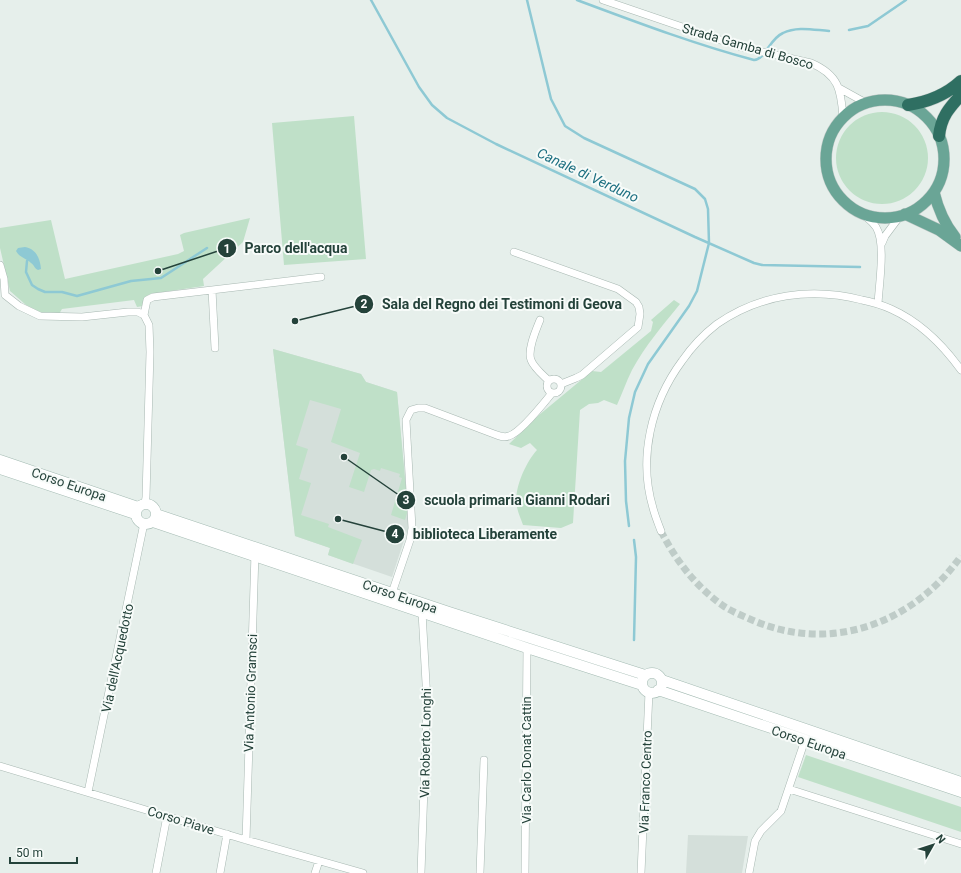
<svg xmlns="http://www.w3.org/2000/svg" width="961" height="873" viewBox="0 0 961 873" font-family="Roboto,sans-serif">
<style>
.built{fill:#d4dfda}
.green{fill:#bfe0c8}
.water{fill:#8ec9d4}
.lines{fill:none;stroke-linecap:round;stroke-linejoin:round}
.stream{stroke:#8ec9d4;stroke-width:2.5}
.street-tunnel{stroke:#bfccc8;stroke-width:7;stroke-dasharray:7 3.5;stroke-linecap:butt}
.street-casing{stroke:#a8b8b2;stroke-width:8}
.secondary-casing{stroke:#a4bbb3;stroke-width:11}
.primary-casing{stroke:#c2cac8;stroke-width:12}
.highway-casing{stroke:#c2cac8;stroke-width:13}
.street{stroke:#fff;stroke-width:7}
.secondary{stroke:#fff;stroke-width:10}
.primary{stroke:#6aa596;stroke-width:11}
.highway{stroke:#2f6f62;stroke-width:12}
.labels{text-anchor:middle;stroke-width:4;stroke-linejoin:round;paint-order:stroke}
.street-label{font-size:13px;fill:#24423a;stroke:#f7fbf9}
.water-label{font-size:14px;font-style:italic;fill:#1c6f80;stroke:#f7fbf9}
.leader{fill:none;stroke:#24423a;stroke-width:1.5}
.callout-dot{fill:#24423a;stroke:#f7fbf9;stroke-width:1.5}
.mark-label{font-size:12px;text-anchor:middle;font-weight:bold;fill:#fff}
.callout-label{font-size:14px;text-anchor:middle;font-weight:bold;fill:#24423a;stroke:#f7fbf9;stroke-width:4;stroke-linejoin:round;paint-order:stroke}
</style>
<rect width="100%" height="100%" fill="#e6efeb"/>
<path class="built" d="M273,349L361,374L366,382L397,392L409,525L392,577L328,555L330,548L295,536Z
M688,835L748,836L742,873H686Z"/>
<path class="green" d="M836 158a46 46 0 1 1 92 0a46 46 0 1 1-92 0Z
M354,116L366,259L284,265L272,123Z
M250,218L243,242L203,279L204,286L150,294L144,298L143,306L137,307L134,300L62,309L59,314H44L26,305L10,291L0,248V228L51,220L65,279L178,254L184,251L180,235L184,233Z
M674,300L680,304C663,325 645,346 632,370C626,382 622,394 617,405L604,400L598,403L589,404L580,410L573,523L561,528L523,525C521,519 518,513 517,507C513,490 526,462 537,450L530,443L521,448L509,444L539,415L592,371L601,372L651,331L653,322L651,320Z
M273,349L361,374L366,382L397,392L408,510L405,520L391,515L402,478L399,477L400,474L381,468L380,471L374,469L371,470L364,492L349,487L360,453L331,442L341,409L310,400L296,445L308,449L299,479L311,483L301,515L329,524L328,527L362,540L353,564L328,555L330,548L295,536Z
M806,755L961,807V832L798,777Z"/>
<path class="water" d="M25,247C36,249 40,258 41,269L38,270C34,268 35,266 31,263C26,258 20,258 16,251L18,248Z"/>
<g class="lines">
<path class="stream" d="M371,0L419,87L432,105L447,118L496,144L695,237L754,263L762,265L860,267
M527,0L551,99L565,126L584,138L695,189L705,199L708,209L709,243L697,291L689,306L648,364L635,392L629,418L625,461L626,501L629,526
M577,0C636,22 694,44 754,60C766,59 769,39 783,33C797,26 814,30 829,31
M849,30L868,26L906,0
M27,261L26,272L32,285L38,289L45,292H62L77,296L131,281L161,278L207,248
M634,540L636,557L634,640"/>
<path class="street-tunnel" d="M661,531C676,561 697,588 725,607C733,612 743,616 752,620C830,654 913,624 961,556"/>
<defs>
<path id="street" d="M603,0L741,47L811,63C839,75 841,90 843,117
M839,88L866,103
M857,211C864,215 871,220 876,227C886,243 879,284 878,304
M882,243L885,236L900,216
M514,252L618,289L636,302L639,307L640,314L638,327L582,375L576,378L561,384
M0,265L4,279L5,295L19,306L40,316L82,317L128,312H138L144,315L149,325L150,352L146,497L145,504
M212,290L215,348
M144,315L147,300L153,297L321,277
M540,320C536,330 527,350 531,360C534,368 543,375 549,381
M547 386a7 7 0 1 1 14 0a7 7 0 1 1-14 0Z
M661,531C658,523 655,516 653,508C638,458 651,403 682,361C691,348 704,334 717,324C760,294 812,287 862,300C872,302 882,305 891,309C920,322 943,345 961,370
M392,593L410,540L412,528L406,420L411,410L418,408H425L494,434C499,436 504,438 509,436C520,433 544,403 552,393
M0,766L246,840L363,873
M789,789L961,844
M88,792L143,528L142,524
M246,840L255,553
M156,873L167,816
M220,873L227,834
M315,873L319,861
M421,873L427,701L422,612
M480,873L484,760
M525,873L527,648
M641,873L649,692
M749,873L755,841L761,831L781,811L805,740"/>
<path id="secondary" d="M0,460L138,507
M0,469L135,514
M136 514a10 10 0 1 1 20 0a10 10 0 1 1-20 0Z
M156,514L449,612L645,675
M153,522L527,648L642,685
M642 683a10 10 0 1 1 20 0a10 10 0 1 1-20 0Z
M662,680L961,782
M658,690L961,792"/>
<path id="primary" d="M826 159a59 59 0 1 1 118 0a59 59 0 1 1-118 0Z
M934,192C938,209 944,223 955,237
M905,214L939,230L961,246"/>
<path id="highway" d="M908,105C928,102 946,95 961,81
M939,136C941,117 949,108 961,95"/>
</defs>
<use href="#street" class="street-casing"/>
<use href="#secondary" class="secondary-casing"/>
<use href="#primary" class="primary-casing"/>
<use href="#highway" class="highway-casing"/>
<use href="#street" class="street"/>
<use href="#secondary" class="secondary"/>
<use href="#primary" class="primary"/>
<use href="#highway" class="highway"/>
</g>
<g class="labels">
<g class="street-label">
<text transform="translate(748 46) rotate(16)" y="5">Strada Gamba di Bosco</text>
<text transform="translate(69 484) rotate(19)" y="5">Corso Europa</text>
<text transform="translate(400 596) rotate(19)" y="5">Corso Europa</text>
<text transform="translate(117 658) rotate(-78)" y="5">Via dell'Acquedotto</text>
<text transform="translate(250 693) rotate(-88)" y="5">Via Antonio Gramsci</text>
<text transform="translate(809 742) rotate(19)" y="5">Corso Europa</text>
<text transform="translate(425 743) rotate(-89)" y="5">Via Roberto Longhi</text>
<text transform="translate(526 760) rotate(-90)" y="5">Via Carlo Donat Cattin</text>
<text transform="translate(645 782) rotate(-88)" y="5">Via Franco Centro</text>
<text transform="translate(181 820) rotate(17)" y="5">Corso Piave</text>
</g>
<g class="water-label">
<text transform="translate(588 175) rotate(25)" y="5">Canale di Verduno</text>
</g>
</g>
<path class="leader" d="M158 271L227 248M295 321L364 304M344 457L406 500M338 519L395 534"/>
<g class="callout-dot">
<circle cx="158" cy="271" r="4"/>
<circle cx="295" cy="321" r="4"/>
<circle cx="344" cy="457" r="4"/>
<circle cx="338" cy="519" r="4"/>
<circle cx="227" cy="248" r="10"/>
<circle cx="364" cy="304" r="10"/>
<circle cx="406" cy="500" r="10"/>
<circle cx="395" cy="534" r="10"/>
</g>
<g class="mark-label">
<text x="227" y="253">1</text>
<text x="364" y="308">2</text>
<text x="406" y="504">3</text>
<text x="395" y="538">4</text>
</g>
<g class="callout-label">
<text x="296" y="253">Parco dell'acqua</text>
<text x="502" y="309">Sala del Regno dei Testimoni di Geova</text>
<text x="517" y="505">scuola primaria Gianni Rodari</text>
<text x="485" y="539">biblioteca Liberamente</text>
</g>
<g transform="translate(933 845) rotate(51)" stroke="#f7fbf9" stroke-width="3" paint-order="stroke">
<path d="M0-3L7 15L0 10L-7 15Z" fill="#24423a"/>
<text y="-6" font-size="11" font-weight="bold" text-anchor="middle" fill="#24423a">N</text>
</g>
<path d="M10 857v6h67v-6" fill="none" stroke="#24423a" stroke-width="2"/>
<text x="16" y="857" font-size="12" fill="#24423a" stroke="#f7fbf9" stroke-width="3" paint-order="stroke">50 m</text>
</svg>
